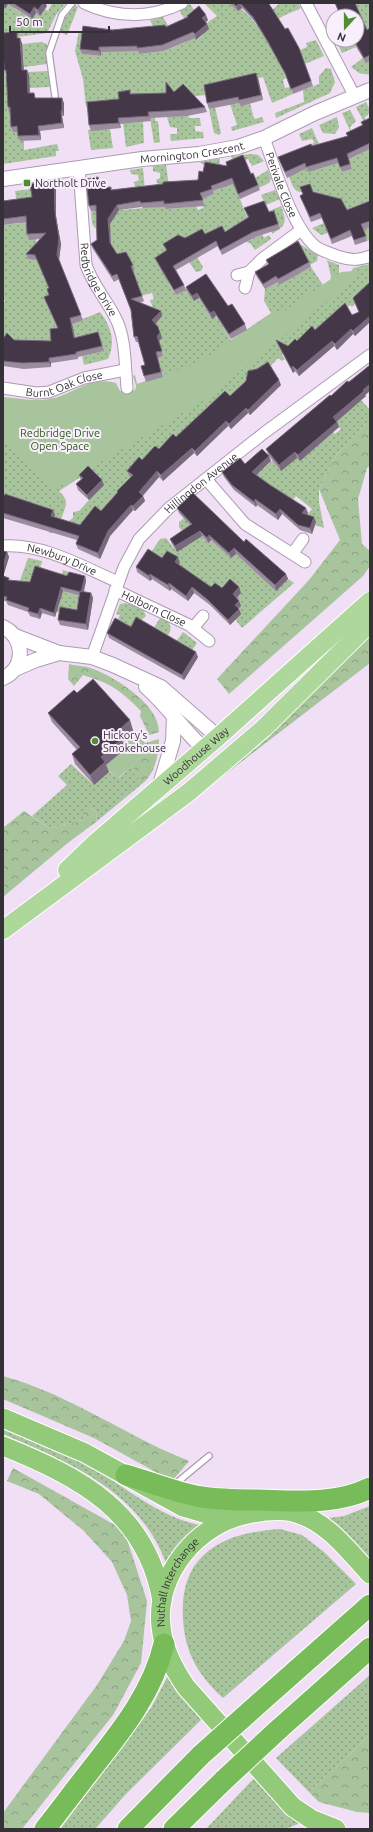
<svg xmlns="http://www.w3.org/2000/svg" width="373" height="1832" viewBox="0 0 373 1832" font-family="Ubuntu,sans-serif">
<style>
.grass{fill:url(#grass-dots)}
.forest{fill:url(#forest-crowns)}
.park{fill:#a8c49d}
.lines{fill:none;stroke-linecap:round;stroke-linejoin:round}
.service-casing{stroke:#ac9cb1;stroke-width:8}
.minor-casing{stroke:#ac9cb1;stroke-width:13}
.tertiary-casing{stroke:#ac9cb1;stroke-width:16}
.primary-casing{stroke:#fff;stroke-width:20}
.trunk-casing{stroke:#fff;stroke-width:21}
.motorway-casing{stroke:#fff;stroke-width:23}
.service{stroke:#fff;stroke-width:5.5}
.minor{stroke:#fff;stroke-width:11}
.tertiary{stroke:#fff;stroke-width:14}
.primary{stroke:#aed79b;stroke-width:18}
.trunk{stroke:#93ca7a;stroke-width:19}
.motorway{stroke:#78bc59;stroke-width:21}
.motorway-bridge-casing{stroke:#fff;stroke-width:23;stroke-linecap:butt}
.motorway-bridge{stroke:#78bc59;stroke-width:21}
.wall{fill:#9a8b9e}
.shaded-wall{fill:#78697c}
.building{fill:#443748;stroke:#78697c}
.poi-dot{fill:#4f8e30;stroke:#f9effc;stroke-width:1.5}
.labels{text-anchor:middle;stroke-width:4;stroke-linejoin:round;paint-order:stroke}
.street-label{font-size:11px;fill:#363038;stroke:#f9effc}
.poi-label{font-size:11px;fill:#363038;stroke:#f9effc;text-anchor:start}
.park-label{font-size:11px;fill:#2f591a;stroke:#f9effc}
</style>
<defs>
<pattern id="grass-dots" width="8" height="8" patternUnits="userSpaceOnUse"><rect width="8" height="8" fill="#a8c49d"/><path d="M2 2h.1M6 6h.1" fill="none" stroke="#8aa081" stroke-width="1.8" stroke-linecap="round"/></pattern>
<pattern id="forest-crowns" width="20" height="18" patternUnits="userSpaceOnUse"><rect width="20" height="18" fill="#a8c49d"/><path d="M2 6a3 3 0 1 1 6 0M12 15a3 3 0 1 1 6 0" fill="none" stroke="#8aa081"/></pattern>
</defs>
<rect width="100%" height="100%" fill="#f0dff5"/>
<path class="grass" d="M9,3L15,4V9L32,19L36,13L40,16L45,9L48,11L52,3H66L56,15L47,33L3,39V8L5,9Z
M204,3C213,3 225,1 232,4C255,13 279,57 286,78L283,80L285,88L290,87L293,94L272,103L263,77L235,84L206,95L86,107L83,79L75,51L79,31L85,32L83,54L101,56L102,43L138,51L139,54L165,51L188,41L190,32L197,40L203,35L205,24L217,16Z
M280,3H298L301,8C292,13 286,13 277,20L271,11Z
M353,3H370V34L368,33Z
M190,4L197,14L187,23L179,10Z
M75,5L78,7L67,35L59,32L63,21Z
M163,17L171,31L157,34L150,20Z
M316,40L324,56L300,66L293,53L307,47L306,43Z
M336,40H352L356,47L342,53Z
M41,42L47,44V64L24,67L22,44Z
M363,58L370,61V75L359,73L351,67Z
M3,68H5L9,112H15L14,132H19L20,141H24V150L57,144L59,151H56V156L3,164Z
M326,68L331,69L335,82L330,93L276,118L275,113L304,102L303,90L319,84V76Z
M48,71L51,84L49,87L29,88L28,72Z
M366,102L370,110L368,115L365,117L366,126L356,107Z
M240,103H250L254,119L262,117L264,122L232,131L231,127L237,125L230,104Z
M215,107L221,133L219,135L214,133L209,109Z
M350,110L356,121L350,127L353,137L342,113Z
M188,115L189,118H200L201,126H195V131L203,132L204,138L171,141L170,134H177V128L170,127L167,117Z
M155,117V121H158L160,142L154,143L150,118Z
M337,117L339,127L335,134L323,133L319,125Z
M143,122L144,143L126,147L123,123Z
M312,128L321,149L311,146L314,142L312,139L302,141L299,134Z
M110,129L113,148L91,150L88,130Z
M370,149V207L368,227H370V240L367,241L361,225L302,192C293,192 292,184 289,176L300,166L339,163L342,172L352,169L349,159Z
M252,154L258,155L264,161L252,166L248,159L234,165L231,156Z
M220,158L219,169L228,167L254,236L262,234L264,238L269,235L271,239L255,250L250,243L246,242L238,230L227,238L223,231L207,239L204,234L197,238L198,242L189,248L187,244L184,246L182,241L176,240L177,246L175,248L172,245L165,249L169,255L157,263L166,276L168,275L173,282L169,284L176,295L191,286L195,293L192,295L193,299L195,301L199,298L212,319L215,317L218,319L231,340L271,313L264,301L265,289L278,282L280,284L311,267L323,285L289,309L330,282L331,276L327,260L339,265V276L317,298L276,321L206,371L148,389H137L133,376L135,375L137,384L163,377L158,358L163,356L162,351L156,352L154,347L157,346L156,342L162,338L158,330H154L153,322L158,321L160,318L159,315L152,314L150,309L153,308L150,300L154,299L152,293L136,297L134,293L140,290L136,280L130,282L126,275L135,270L128,257L124,259L123,257L119,259L106,242L111,241L110,230C92,230 92,228 91,211L101,210L102,218L113,219L115,216L114,202L120,200L122,210L166,206V209L190,207L189,199L192,197L198,210L203,208L204,205L202,199L214,194L213,191L220,189L216,178L217,169L207,168L200,162Z
M166,165L169,187L159,186L156,180L160,178V173L153,171V166Z
M143,168L145,191L136,192L134,182L139,180L138,175L131,174L130,170Z
M268,170L271,179L269,183L259,188L255,178Z
M32,189L34,203L29,239H36L38,260L59,259L50,290L51,300L46,302L52,316L57,315L73,323L100,312C111,326 116,342 108,359L84,365L82,356L103,351L53,346L3,348V304L5,301L3,297V225L20,223L15,191Z
M275,190L280,199L266,205L261,195Z
M281,206C287,222 287,225 272,234L269,211Z
M324,223L328,233L321,235L312,228Z
M296,242L318,255L317,261L310,265L293,251L289,246Z
M197,257L203,267L201,271L196,272L189,262Z
M370,264V289L352,307L350,305L345,310L348,314L283,351L282,355L285,359L282,361L278,358L267,370L249,381L135,481L102,536L63,525L73,518V512L79,511L89,500L90,471L59,491C62,494 66,498 66,502C67,506 57,530 54,533H49L55,515L3,503V405L140,398L349,276L353,268Z
M361,400L370,410V420L337,454L319,489V502L324,528L315,525L316,522L304,518L312,509L296,496L290,503L255,478L257,460L264,468L273,460L281,470L297,458L300,460L327,426L335,434L341,429L335,423L341,417L338,413Z
M184,518L208,543L211,540L231,558L236,554L277,590L288,579L294,583L242,628L213,592L150,554L160,539L166,538L177,552L186,546L185,535L179,527V522Z
M28,558L42,561L39,572L61,578L63,570L78,575L66,592L82,597L79,615L57,612L18,586Z
M125,603L142,607L146,616L138,623L133,632L116,623L120,615L116,614L120,604Z
M160,618L168,621C172,629 171,631 166,638L147,639Z
M183,632L197,643L191,652L175,643Z
M71,764L94,785L109,772L119,778L133,764L134,773L143,783L96,822L97,813L91,808L83,812L84,820L49,828L32,816L67,785L58,776Z
M3,1426C34,1438 65,1452 94,1469C130,1490 164,1521 207,1526L168,1569C143,1492 72,1464 3,1434Z
M370,1506V1564L322,1519L344,1516Z
M280,1529L302,1535L324,1552L356,1584L223,1698C198,1675 185,1653 183,1619C179,1554 222,1533 280,1529Z
M169,1674L204,1717L127,1793L95,1829H60L151,1708Z
M370,1675V1735L309,1792L276,1758Z
M258,1774L303,1822L285,1829H206Z"/>
<path class="forest" d="M370,420V466L367,468L358,499L362,544L370,551V566L363,576L229,694L217,679L309,580L340,540L319,489L337,454Z
M370,633V663L159,825Z
M69,664C77,666 88,666 96,670C119,680 159,705 159,732L149,735L140,716L141,711C120,690 112,684 83,675L74,686L68,679Z
M159,739C159,754 155,773 143,783L134,773L133,764L143,756L145,743Z
M91,808L97,813L96,822L69,842L3,897V828L24,811L49,828L84,820L82,811Z
M3,1376C69,1394 126,1436 189,1461L172,1481L94,1438L3,1399Z
M13,1468L124,1530L147,1601L141,1663L113,1715L22,1829H3V1813L97,1685L124,1641L131,1621L127,1595L112,1562L84,1531L39,1494L7,1481Z
M370,1735V1813L357,1812L319,1802L309,1792Z"/>
<path class="park" d="M366,270L203,401L54,490L3,440V397C18,398 34,402 49,399C74,395 88,375 116,383L120,391L135,390L137,384L198,363L275,311L279,315L341,272Z
M133,730L145,743L143,756L118,778L104,767L118,755L113,748Z"/>
<g class="lines">
<defs>
<path id="service" d="M55,96L49,53L62,15L72,3
M174,1485L209,1456"/>
<g id="minor">
<path d="M84,3C116,18 150,19 182,3"/>
<path d="M306,3L354,95"/>
<path id="s1" d="M264,138C275,167 291,226 315,246C321,251 330,253 337,256C350,260 358,261 370,256"/>
<path id="s2" d="M79,168L86,265C93,285 106,299 115,317C126,337 125,366 127,388"/>
<path d="M237,275L249,272"/>
<path d="M245,288L249,272L262,259L301,230"/>
<path id="s3" d="M3,388L36,393L49,392L84,378L125,370"/>
<path d="M206,479L245,524L305,562"/>
<path id="s4" d="M3,546C43,543 83,567 118,582"/>
<path d="M293,553L303,539"/>
<path id="s5" d="M115,590L189,625L209,641"/>
<path d="M193,628L203,616"/>
<path id="s6" d="M92,657L124,567L139,539L169,508L264,433L370,355"/>
</g>
<g id="tertiary">
<path id="s7" d="M3,179L142,159L199,154L238,147L264,138L315,113L370,90"/>
<path d="M3,627C25,637 26,668 3,678"/>
<path d="M15,636L59,653L92,657L113,665L161,687L218,737"/>
<path d="M15,669L36,660L59,653"/>
<path d="M146,687C168,706 183,730 204,749"/>
<path d="M160,785L173,741L174,717"/>
</g>
<g id="primary">
<path id="s8" d="M67,870L95,843L218,737L370,601"/>
<path d="M3,930L189,792L264,728L370,623"/>
</g>
<g id="trunk">
<path d="M3,1418L85,1453L183,1507L207,1514L236,1516"/>
<path d="M3,1446C80,1477 147,1512 162,1601"/>
<path id="s9" d="M336,1829L311,1819L293,1807L186,1687C173,1668 163,1649 161,1626C155,1574 198,1523 248,1514C262,1511 279,1509 293,1512C327,1521 347,1549 370,1574"/>
</g>
<path id="motorway" d="M126,1475C151,1482 176,1493 202,1497C220,1500 240,1500 259,1500C296,1501 336,1505 370,1488
M257,1705L370,1605
M279,1729L370,1648
M45,1829C61,1809 77,1787 93,1767C123,1729 153,1691 164,1644
M128,1829L201,1755
M174,1829L224,1780"/>
</defs>
<use href="#service" class="service-casing"/>
<use href="#minor" class="minor-casing"/>
<use href="#tertiary" class="tertiary-casing"/>
<use href="#primary" class="primary-casing"/>
<use href="#trunk" class="trunk-casing"/>
<use href="#motorway" class="motorway-casing"/>
<use href="#service" class="service"/>
<use href="#minor" class="minor"/>
<use href="#tertiary" class="tertiary"/>
<use href="#primary" class="primary"/>
<use href="#trunk" class="trunk"/>
<use href="#motorway" class="motorway"/>
<defs>
<path id="motorway-bridge" d="M201,1755L257,1705
M224,1780L279,1729"/>
</defs>
<use href="#motorway-bridge" class="motorway-bridge-casing"/>
<use href="#motorway-bridge" class="motorway-bridge"/>
</g>
<path class="wall" d="M3,3H45L47,6L40,16L36,13L32,19L8,4L5,9L3,7Z
M229,3H268L285,29L299,48L313,86L293,94L287,78L269,45L255,22L242,8L238,11Z
M338,12L367,30L370,28V61L366,63L352,40H357Z
M187,16L208,20L206,22L209,29L196,40L195,38L164,51L139,54L138,51L101,52V56L82,54L80,49L112,30L166,27L188,17Z
M17,32L18,38L22,43L24,70L29,75L30,93L36,98L64,103V116H62L64,128L40,131L41,140L20,141L18,136L17,132H13L11,127V112L9,113L8,107L6,74L4,68L3,67V33Z
M258,78L263,100L241,106L239,103L209,109L207,103Z
M130,90L131,94L166,93L174,92L205,107L207,112L187,116L150,118L151,121L120,124L121,128L91,131L89,125L119,99Z
M370,118V149L349,159L352,169L342,172L338,163L308,172L307,168L287,178L278,157L312,146L347,136L346,133L362,125L361,122Z
M203,172L251,174L253,173L260,190L240,199L233,184L213,191L214,194L202,199L205,206L166,209L165,207L143,208L142,207L119,210L110,224L111,246L117,254L133,265L135,270L133,271L144,301L140,303L161,311L162,316L156,324L160,332L162,338L159,341L163,356L158,358L163,377L146,382L144,376L145,365L138,342H136L134,337L131,310L119,279L114,282L93,249L91,244L97,240L96,211H91L89,206L98,177L100,183V188L112,190L198,180Z
M54,182L56,187V218L61,244L59,260L83,320L72,324L75,338L98,332L104,351L78,357V359L51,363V367L24,369L3,366V339L14,340L51,341L58,328L44,297L49,295V288L37,260L28,259L26,254L40,239L29,240L27,234L26,222L3,225V201L32,197Z
M313,192L347,210L370,201V227L363,230L367,241L355,245L352,236L332,244L322,218L311,222L300,196Z
M244,208L269,212L274,211L280,229L255,237L222,255L218,246L176,270L184,285L186,290L176,295L157,263L155,258L166,251L163,244L205,234L225,232L248,218Z
M266,260L309,262L311,267L279,285L278,282L265,289L257,277L255,272L268,264Z
M370,282V322L355,336L353,334L337,350L334,346L299,376L295,371L293,373L278,345L276,340L288,346L315,330L359,312Z
M186,287L228,306L245,324L247,330L231,339L216,316L212,319L199,298L194,301L188,293Z
M370,365V391L365,395L366,396L337,421L339,427L300,461L297,458L281,471L269,456L271,461L256,475L270,485L308,513L307,514L316,522L312,534L300,530L282,514L278,520L257,505L256,507L234,490L224,477L222,472L245,464L268,454L266,449Z
M281,385L250,415L248,413L231,429L228,426L197,456L194,453L163,481L159,477L143,496L145,501L135,511L133,510L110,536L100,559L78,549L76,544L77,540L3,518V498L53,510L55,515L54,517L80,525L101,511L118,493L117,491L131,477L129,476L127,471L142,460L176,437L230,396Z
M79,475L104,485L89,500L78,490L76,484L81,480Z
M177,508L244,542L286,574L288,579L276,591L236,554L231,558L211,540L208,543L202,536L177,552L172,544L170,539L190,525L179,513Z
M3,551L7,552L9,557L3,576L9,578L10,581L30,582L67,576H85L86,581L84,592L91,593L93,598L88,630L60,625L58,620L77,610L80,596L63,591L55,617L42,613L40,619L30,616L28,612L8,605L6,601H3Z
M162,558L180,563L178,564L211,587L222,588L239,587L241,593L236,598L239,601L241,606L238,609L241,614L230,625L210,605L194,593L188,601L171,589L170,591L152,579L150,581L137,572L136,567Z
M131,627L198,657L184,680L109,638L107,633Z
M77,693L133,730L122,740L125,749L106,765L109,772L94,785L75,764L72,754L77,750L52,722L48,713Z"/>
<path class="shaded-wall" d="M3,3H8V4L5,9Z
M43,3H45L47,6L40,16L38,10Z
M240,3L242,8L238,11L236,6Z
M34,7L36,13L32,19L30,14Z
M206,15L208,20L204,24L202,18Z
M207,24L209,29L196,40L195,34Z
M20,38L22,43L24,75L22,70Z
M99,47L101,52V56L99,51Z
M27,70L29,75L30,99L28,93Z
M256,73L258,78L263,100L261,95Z
M62,98L64,103V116L62,111Z
M61,111L62,116L64,128L62,123Z
M118,118L120,124L121,128L119,123Z
M38,126L40,131L41,140L39,135Z
M98,177L100,183L101,193L99,188Z
M54,182L56,187V218L61,244L59,260L57,255L55,212Z
M117,205L119,210L110,224L111,249L110,243L108,219Z
M197,293L199,298L194,301L192,296Z
M161,311L162,316L154,325L152,320Z
M214,311L216,316L212,319L210,313Z
M370,316V322L355,336L353,331Z
M70,318L72,324L76,343L74,338Z
M158,327L162,338L159,341L163,356L157,336Z
M351,329L353,334L337,350L335,344Z
M332,341L334,346L299,376L297,370Z
M49,358L51,363V367L49,362Z
M293,366L295,371L293,373L291,368Z
M279,380L281,385L250,415L248,410Z
M370,384V391L365,395L366,396L335,423L333,417L363,390Z
M246,408L248,413L231,429L229,424Z
M226,421L228,426L197,456L195,451Z
M337,422L339,427L300,461L298,455Z
M192,448L194,453L163,481L161,475Z
M295,452L297,458L281,471L279,465Z
M269,456L271,461L254,477L252,472Z
M157,471L159,477L141,497L139,492Z
M102,480L104,485L89,500L87,495Z
M143,496L145,501L135,511L133,506Z
M255,499L257,505L256,507L254,502Z
M131,505L133,510L110,536L100,559L98,553L108,531Z
M306,508L308,513L304,518L302,513Z
M280,509L282,514L278,520L276,514Z
M53,510L55,515L53,522L51,516Z
M314,517L316,522L312,534L310,528Z
M200,531L202,536L177,552L175,546Z
M209,535L211,540L208,543L207,538Z
M234,548L236,554L231,558L229,553Z
M7,552L9,557L3,577V566Z
M178,557L180,563L176,567L175,562Z
M150,574L152,579L150,581L149,576Z
M286,574L288,579L276,591L275,585Z
M85,576L86,581L82,597L81,592Z
M169,583L171,589L170,591L168,585Z
M61,587L63,591L55,617L54,613Z
M192,587L194,593L188,601L186,596Z
M239,587L241,593L235,599L233,594Z
M91,593L93,598L88,630L86,624Z
M239,601L241,606L236,610L235,605Z
M40,608L42,613L40,619L38,614Z
M239,609L241,614L230,625L228,620Z
M196,652L198,657L184,680L182,675Z
M130,720L133,730L122,740L125,749L106,765L109,772L94,785L90,775L101,757L111,737Z"/>
<path class="building" d="M13,3H43L38,10L34,7L30,14Z
M233,3H240L236,6Z
M240,3H268L269,4L285,29L288,28L299,48L311,81L291,89L285,73L267,40L253,17Z
M335,3H355L367,30L370,28V55L364,58L354,40H357V16H338L336,13L339,12Z
M199,6L206,15L202,18L207,24L195,34L193,32L162,45L137,48V46L99,47V51L80,49L83,26L112,30L165,25L166,27L188,17L187,16Z
M17,32V38H20L22,70H27L28,93H34L35,98H62V111H61L62,123L38,126L39,135L18,136L17,126L11,127L10,107H8L6,70H4V63H3V33Z
M256,73L261,95L239,100L238,97L207,103L204,85Z
M166,82L174,92L183,84L205,107L185,110L148,112L149,116L118,118L119,123L89,125L87,102L119,99L118,92L130,90V94L166,93Z
M370,118V143L347,154L350,164L340,167L337,158L306,167L305,163L285,172L278,157L311,144L312,146L348,136L346,133L363,125L361,122Z
M243,155L251,174L253,173L258,185L238,194L232,178L211,186L212,189L200,193L203,200L164,204V201L141,203L140,201L117,205L108,219L110,243L117,254L126,252L133,265L131,266L142,296L131,299L161,311L152,320L158,327L160,333L157,336L162,351L156,352L161,372L144,376L141,366L145,365L137,336L134,337L131,310L117,274L112,276L91,244L97,240L96,205L89,206L86,179L98,177L99,188L111,187V190L163,184V182L198,180L199,171L203,172L205,162L227,166L226,162Z
M54,182L55,212L59,238L57,255L81,315L70,318L74,338L98,332L102,346L76,352V354L49,358V362L22,363L3,361V339L7,333L14,340L51,341L50,329L58,328L44,297L49,295L47,289L49,288L35,255L26,254L46,233L27,234L26,216L3,219V201L32,197L30,184Z
M310,184L313,192L341,199L347,210L370,201V221L361,224L366,236L354,240L350,230L331,239L320,213L310,217L300,196L303,194L300,187Z
M264,201L269,212L274,211L278,224L253,232L220,250L216,241L173,266L184,285L174,290L155,258L167,250L163,244L178,235L185,238L202,229L205,234L222,226L225,232L249,217L244,208Z
M298,241L309,262L278,279L276,276L263,284L255,272L269,264L266,260Z
M206,274L228,306L232,304L245,324L229,334L214,311L210,313L197,293L192,296L186,287Z
M370,282V316L353,331L351,329L335,344L332,341L297,370L293,366L291,368L276,340L288,346L295,339L297,341L312,326L315,330L345,303L352,315L359,312L353,298Z
M268,362L279,380L248,410L246,408L229,424L226,421L195,451L192,448L161,475L157,471L139,492L143,496L133,506L131,505L108,531L98,553L76,544L79,536L3,513V498L5,494L53,510L51,516L80,525L95,506L101,511L118,492L117,491L133,475L127,471L139,457L142,460L155,446L159,449L173,434L176,437L225,391L230,396L246,381L248,371L257,369Z
M370,365V384L363,390L364,391L333,417L337,422L298,455L295,452L279,465L266,449L330,395L331,396L347,381L349,382Z
M262,449L269,456L252,472L270,485L306,508L302,513L314,517L310,528L298,525L280,509L276,514L255,499L254,502L232,485L222,472L240,458L245,464Z
M88,466L102,480L87,495L76,484L83,478L79,475Z
M193,493L244,542L246,539L286,574L275,585L234,548L229,553L209,535L207,538L200,531L175,546L170,539L192,524L177,508Z
M148,549L162,558L167,551L178,557L175,562L211,587L215,583L222,588L230,579L239,587L233,594L239,601L235,605L239,609L228,620L208,600L192,587L186,596L169,583L168,585L150,574L149,576L136,567Z
M3,551L7,552L3,566Z
M35,566L67,576L69,572L85,576L81,592L61,587L54,613L40,608L38,614L28,611L29,608L6,600L7,597L3,596V576L9,578L8,580L30,582Z
M80,591L91,593L86,624L58,620L60,607L77,610Z
M136,617L196,652L182,675L107,633L115,618L131,627Z
M93,679L130,720L111,737L121,739L101,757L105,762L90,775L72,754L80,747L48,713L74,690L77,693Z"/>
<g class="poi-dot">
<rect x="23" y="179" width="8" height="8" rx="2"/>
<circle cx="95" cy="741" r="4"/>
</g>
<g class="labels">
<g class="street-label">
<text dy="4" stroke="none"><textPath href="#s7" startOffset="191">Mornington Crescent</textPath></text>
<text dy="4" stroke="none"><textPath href="#s1" startOffset="50">Perivale Close</textPath></text>
<text dy="4" stroke="none"><textPath href="#s2" startOffset="115">Redbridge Drive</textPath></text>
<text dy="4" stroke="none"><textPath href="#s3" startOffset="63">Burnt Oak Close</textPath></text>
<text dy="4" stroke="none"><textPath href="#s6" startOffset="211">Hillingdon Avenue</textPath></text>
<text dy="4" stroke="none"><textPath href="#s4" startOffset="61">Newbury Drive</textPath></text>
<text dy="4" stroke="none"><textPath href="#s5" startOffset="43">Holborn Close</textPath></text>
<text dy="4" stroke="none"><textPath href="#s8" startOffset="172">Woodhouse Way</textPath></text>
<text dy="4" stroke="none"><textPath href="#s9" startOffset="324">Nuthall Interchange</textPath></text>
</g>
<g class="poi-label">
<text x="35" y="187">Northolt Drive</text>
<text x="103" y="739">Hickory's<tspan x="103" dy="13">Smokehouse</tspan></text>
</g>
<g class="park-label">
<text x="60" y="437">Redbridge Drive<tspan x="60" dy="13">Open Space</tspan></text>
</g>
</g>
<rect width="373" height="1832" fill="none" stroke="#363038" stroke-width="8"/>
<g transform="translate(345 28) rotate(201)"><circle r="19" fill="#f9effc" stroke="#aba3ae"/>
<path d="M0-3L7 15L0 10L-7 15Z" fill="#4f8e30"/>
<text y="-6" font-size="11" font-weight="bold" text-anchor="middle" fill="#363038">N</text>
</g>
<path d="M10 26v6h99v-6" fill="none" stroke="#363038" stroke-width="2"/>
<text x="16" y="26" font-size="12" fill="#363038" stroke="#f9effc" stroke-width="3" paint-order="stroke">50 m</text>
</svg>
